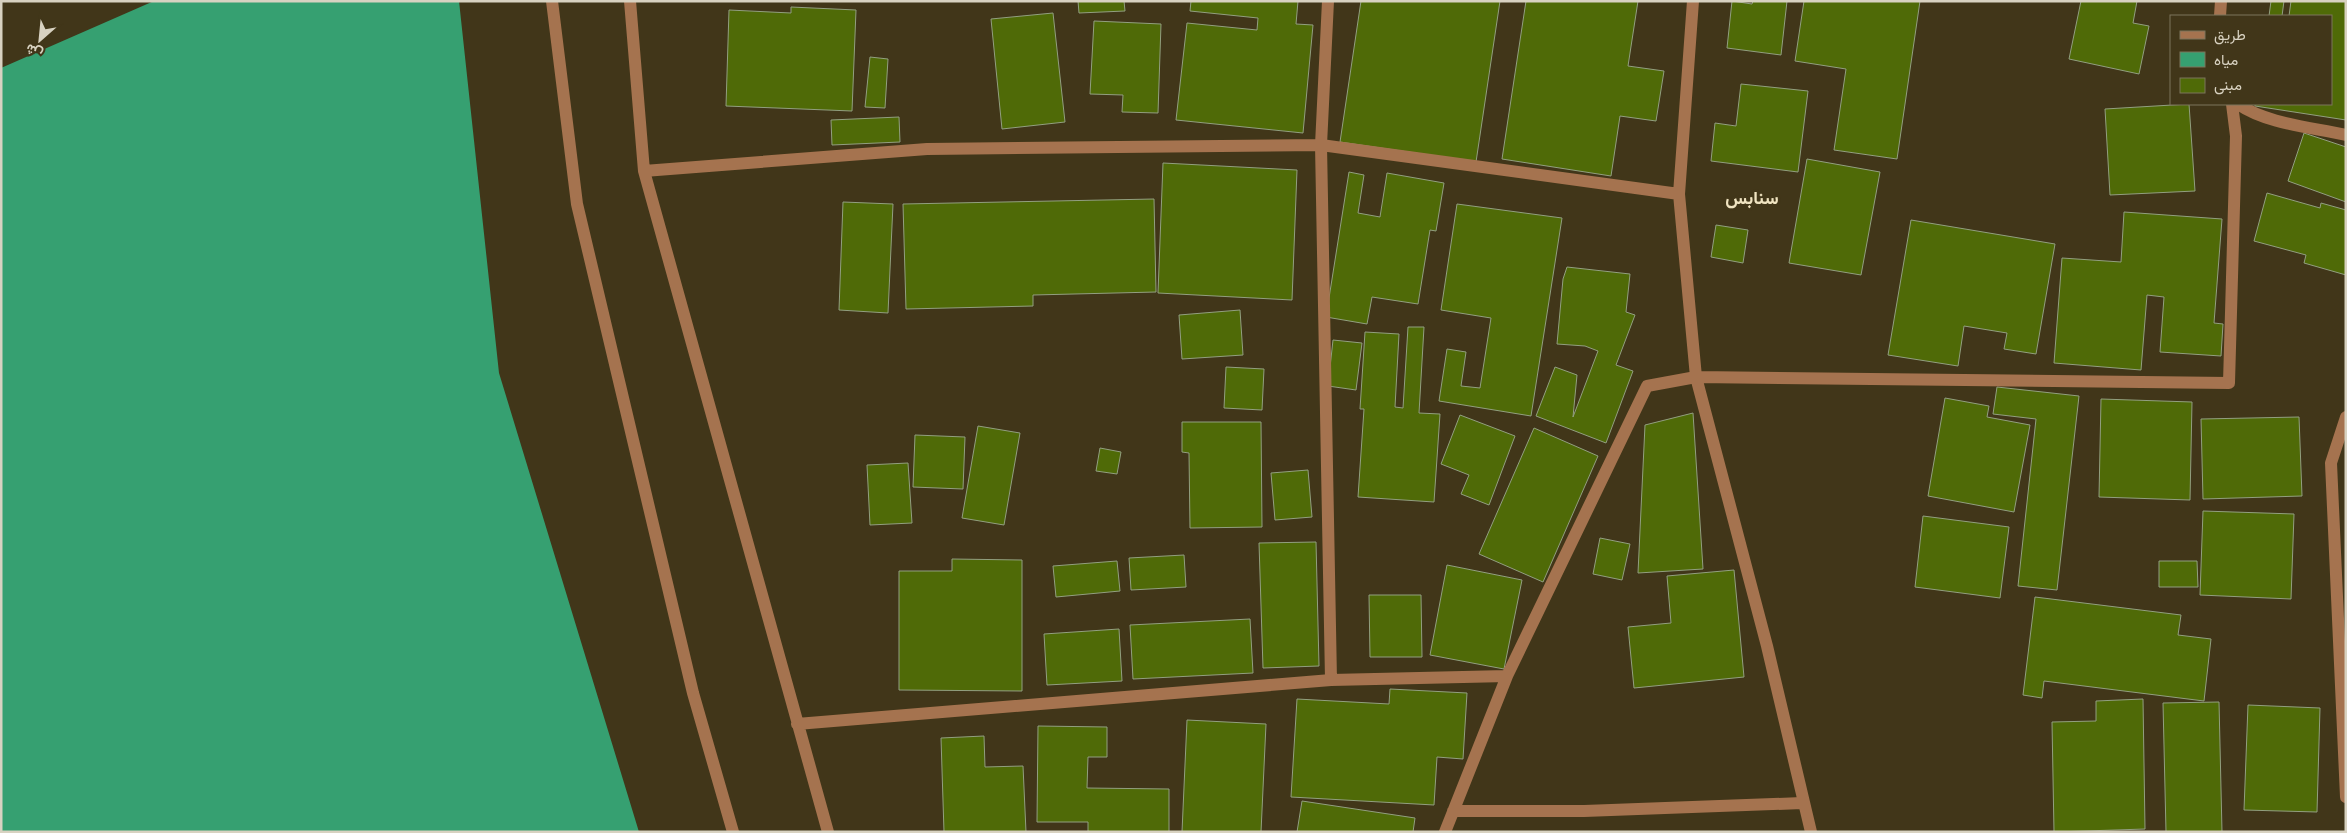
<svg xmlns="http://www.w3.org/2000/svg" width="2347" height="833" viewBox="0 0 2347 833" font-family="Karla,Vazirmatn,sans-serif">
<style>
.water{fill:#36a071}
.building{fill:#4f6a07;stroke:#929f80}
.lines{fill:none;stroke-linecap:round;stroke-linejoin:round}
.minor{stroke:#a5734f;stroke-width:12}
.labels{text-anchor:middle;stroke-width:5;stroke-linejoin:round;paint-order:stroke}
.neighbourhood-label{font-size:18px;font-weight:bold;fill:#f0e4c1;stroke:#413619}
</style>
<rect width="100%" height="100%" fill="#413619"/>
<path class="water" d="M154,1H459L499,373L639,832H1V68Z"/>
<path class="building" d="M1078,1H1124L1125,11L1079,13Z
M1191,1H1298L1296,24L1313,25L1303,133L1176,120L1187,23L1257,30L1258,18L1190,11Z
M1361,1H1500L1476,162L1340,142Z
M1526,1H1638L1628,66L1664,71L1656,121L1620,116L1611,176L1502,159Z
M1732,1L1752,4L1753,1H1787L1781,55L1727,48Z
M1804,1H1920L1897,159L1834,150L1846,69L1795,61Z
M2081,1H2137L2133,23L2149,26L2139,74L2069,59Z
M2271,1H2284L2282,16H2269Z
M2291,1H2346V120L2255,106V104H2331V16H2289Z
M791,7L856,10L852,111L726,106L729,10L791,13Z
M1053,13L1065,122L1002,129L991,19Z
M1094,21L1161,24L1158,113L1122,112L1123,95L1090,94Z
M870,57L888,59L885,108L865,107Z
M1741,84L1808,91L1798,172L1711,161L1715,123L1736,126Z
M2189,104L2195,191L2110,195L2105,109Z
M899,117L900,142L832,145L831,120Z
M2304,133L2346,147V202L2288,181Z
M1807,159L1880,172L1861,275L1789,263Z
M1163,163L1297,170L1292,300L1158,293Z
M1349,172L1364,175L1358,213L1380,217L1387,173L1444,183L1436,231L1430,230L1418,304L1372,297L1367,324L1326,317Z
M2267,193L2320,208L2321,203L2346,210V275L2304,263L2306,255L2254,241Z
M1154,199L1156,292L1033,295V306L906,309L903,204Z
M843,202L893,204L888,313L839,310Z
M1457,204L1562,218L1531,416L1439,401L1447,349L1466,352L1461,386L1480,388L1491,318L1441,310Z
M2124,212L2222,219L2214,323L2223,324L2221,356L2160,352L2164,297L2147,295L2141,370L2054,363L2062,258L2121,262Z
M1911,220L2055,244L2036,354L2004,349L2007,333L1964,326L1958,366L1888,355Z
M1716,225L1748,230L1743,263L1711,257Z
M1567,267L1630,274L1626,312L1635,315L1616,365L1633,371L1606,443L1536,416L1555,367L1577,375L1573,417L1598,351L1585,346L1557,344L1563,279Z
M1240,310L1243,355L1182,359L1179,315Z
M1408,327H1424L1419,413L1440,414L1434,502L1358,497L1364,409H1360L1365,332L1399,334L1395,407L1403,408Z
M1333,340L1362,343L1356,390L1328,386Z
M1226,367L1264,369L1262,410L1224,408Z
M1997,387L2079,396L2057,590L2018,586L2036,419L1993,414Z
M1945,398L1989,406L1987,417L2030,425L2014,512L1928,496Z
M2101,399L2192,402L2190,500L2099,497Z
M1693,413L1703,569L1638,573L1645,425Z
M1460,415L1515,436L1489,505L1461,494L1469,475L1441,464Z
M2299,417L2302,496L2203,499L2201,419Z
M1182,422H1261L1262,527L1190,528L1189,453L1182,452Z
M978,426L1020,433L1004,525L962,518Z
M1534,428L1598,456L1543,582L1479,554Z
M915,435L965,437L963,489L913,487Z
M1100,448L1121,452L1117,474L1096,471Z
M908,463L912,523L870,525L867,465Z
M1308,470L1312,517L1275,520L1271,473Z
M2203,511L2294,514L2291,599L2200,595Z
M1923,516L2009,527L2000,598L1915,587Z
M1600,538L1630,544L1622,580L1593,574Z
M1316,542L1319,666L1263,668L1259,543Z
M1184,555L1186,587L1131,590L1129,558Z
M952,559L1022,560V691L899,690V571H952Z
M1117,561L1120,591L1056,597L1053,566Z
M2159,561H2197L2198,587H2159Z
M1447,565L1522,580L1504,669L1430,655Z
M1734,570L1744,677L1634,688L1628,627L1671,623L1667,576Z
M1369,595H1421L1422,657H1370Z
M2035,597L2181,615L2178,635L2211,639L2204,701L2044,681L2042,698L2023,695Z
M1250,619L1253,673L1133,679L1130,625Z
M1119,629L1122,681L1047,685L1044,634Z
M1390,689L1467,693L1463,759L1437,757L1434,805L1291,797L1297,699L1389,704Z
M2143,699L2145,829L2054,832L2052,722L2096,721V701Z
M2219,702L2222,832H2166L2163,703Z
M2248,705L2320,708L2317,812L2244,810Z
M1187,720L1266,724L1261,832H1182Z
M1038,726L1107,727V757H1088L1087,788L1169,789V832H1088V822H1037Z
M984,736L985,767L1023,766L1026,832H944L941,738Z
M1302,801L1415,818L1413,832H1297Z"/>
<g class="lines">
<path class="minor" d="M552,1L577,204L693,693L733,832
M630,1L644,171L828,832
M1328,1L1321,145L1331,680
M1693,1L1679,194L1696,377L1767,646L1811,832
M2220,16L2221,1
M2238,104C2267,124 2311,127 2346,135
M644,171L927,149L1321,145L1679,194
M2346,417L2331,463L2346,797
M797,724L1331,680L1507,676
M1453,811H1584L1802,803
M1445,832L1507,676L1647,386L1696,377L2229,383L2236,136L2232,104"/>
</g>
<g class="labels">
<g class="neighbourhood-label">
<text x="1752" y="204">سنابس</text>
</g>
</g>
<rect width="2347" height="833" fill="none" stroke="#d8d2c1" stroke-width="5"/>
<rect x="2170" y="15" width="162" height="90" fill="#413619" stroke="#7d745c"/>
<rect x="2180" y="31" width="25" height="8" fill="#a5734f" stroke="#7d745c"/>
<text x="2214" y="40" font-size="15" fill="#d8d2c1">طريق</text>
<rect x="2180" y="52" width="25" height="15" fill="#36a071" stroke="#7d745c"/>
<text x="2214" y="65" font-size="15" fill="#d8d2c1">مياه</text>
<rect x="2180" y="78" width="25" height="15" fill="#4f6a07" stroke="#7d745c"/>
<text x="2214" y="90" font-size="15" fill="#d8d2c1">مبنى</text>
<g transform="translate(40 40) rotate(207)" stroke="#413619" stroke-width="4" paint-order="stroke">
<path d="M0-4L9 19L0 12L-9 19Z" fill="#d8d2c1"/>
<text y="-8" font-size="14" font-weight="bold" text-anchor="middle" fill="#d8d2c1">ش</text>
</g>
</svg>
